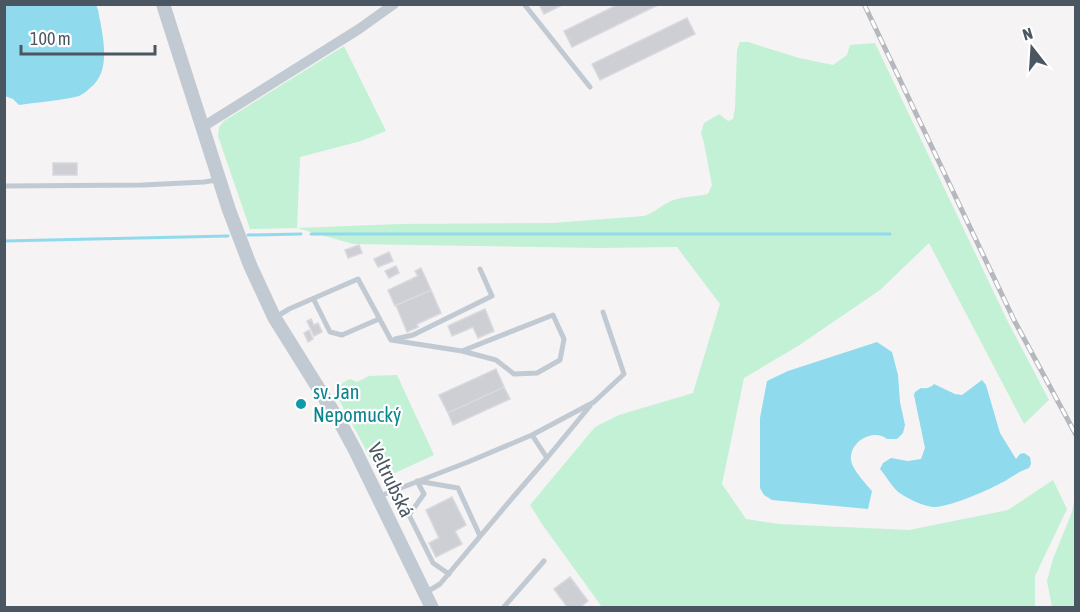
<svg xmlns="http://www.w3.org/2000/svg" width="1080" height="612" viewBox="0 0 1080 612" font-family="'Asap Condensed',sans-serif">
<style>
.green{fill:#c3f1d5}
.water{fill:#90daee}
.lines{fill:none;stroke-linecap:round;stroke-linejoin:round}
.stream{stroke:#90daee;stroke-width:3}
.building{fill:#cdcfd5;stroke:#d7d9de;stroke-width:1.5}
.service{stroke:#c1cad2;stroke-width:5}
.minor{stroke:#c1cad2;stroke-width:10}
.tertiary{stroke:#c1cad2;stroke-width:14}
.rail-casing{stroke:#b5b8bd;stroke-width:5}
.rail{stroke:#fff;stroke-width:3;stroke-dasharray:9;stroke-linecap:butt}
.culture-dot{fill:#0f9aa8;stroke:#fff;stroke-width:2}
.labels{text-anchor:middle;stroke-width:4.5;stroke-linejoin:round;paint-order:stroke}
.culture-label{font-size:20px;fill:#0d838f;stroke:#fff;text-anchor:start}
.street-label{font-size:20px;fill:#4a5661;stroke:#fff}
</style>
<rect width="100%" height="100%" fill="#f5f3f3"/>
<path class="green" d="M740,42H748L799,58L833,65L847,55L850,45L875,43L1008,322L1049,400L1024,424L929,243L880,290L798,346L744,378L722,484L746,519L778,524L909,530L1008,510L1053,480L1067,509L1035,576V607L637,608L635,605L631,607H602L542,524L530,505L595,427L619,415L693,393L720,304L677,247L599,248L353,244L297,228L250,229L218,136L219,127L224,121L344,46L386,131L361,141L300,157L297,228L399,224L553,223L644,216C654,213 660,206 669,202C681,196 695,197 708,194L712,185L704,143L701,133L704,123L719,114L728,121L733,119L735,108L737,50Z
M397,375L434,455L386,477L378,472L338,398C336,388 340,383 350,379L357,382L369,376Z
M1075,496V607H1052L1047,581L1053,559L1072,512Z"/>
<path class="water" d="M5,4L96,5L98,10C102,33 113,71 90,88C87,91 83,94 79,96C60,101 38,102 19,105L13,99L5,96Z
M877,342L892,352L898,375L900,402L905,425L903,433L897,439H887C874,428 849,441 851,460C852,469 866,484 872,491L868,509L772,500L764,495L760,488V418L767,381L788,371Z
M982,380L986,385L1000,433L1016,459L1020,454L1024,453L1030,457L1031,464L1029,468C1019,471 1011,478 1001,483C984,492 954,505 936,507C926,508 904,497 897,491C891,485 886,476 880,469L883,463L891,458L908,461L921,459L925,448L914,395L915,392L921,388C927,389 930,388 934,384L955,394L962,395Z"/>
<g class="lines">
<path class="stream" d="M311,234H890
M248,235L301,234
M4,241L228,236"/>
</g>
<path class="building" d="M539,4H564L544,14Z
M619,4H660L572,47L564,31Z
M687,18L695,34L600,80L592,64Z
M53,163H77V175H53Z
M359,245L362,253L348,258L345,250Z
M389,252L393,261L378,267L374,259Z
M396,266L399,273L389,278L385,271Z
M421,268L431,290L395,306L388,290L418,276L415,271Z
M431,290L441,313L417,324L418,327L407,332L396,305Z
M485,309L494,331L478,338L473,327L452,336L448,326Z
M311,319L314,325L318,323L322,332L314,336L307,321Z
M309,330L313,339L308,342L304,333Z
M496,369L504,387L448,413L439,395Z
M504,387L510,399L453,425L448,413Z
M452,497L466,525L455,531L462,544L436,557L429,543L439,538L426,510Z
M570,577L588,601L579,608H568L554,589Z"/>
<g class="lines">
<path class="service" d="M524,4L590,87
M4,186L143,185L204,182L217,180
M314,300L330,332L342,335L379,319
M276,317L289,309L358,279L391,340L462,351L496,360L514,374L537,373L560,360L564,339L553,315L462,351
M395,339L413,335L492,296L480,269
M532,435L594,402L624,374L603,312
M547,458L590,406
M380,496L468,462L532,435L547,458L514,496L440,584L425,593
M449,574L433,563L409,515L424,494L417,481L458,488L480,536
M503,608L544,561"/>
<path class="minor" d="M201,128L359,29L394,4"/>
<path class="tertiary" d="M163,4L229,210L250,265L274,317L342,426L355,450L432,608"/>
<defs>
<path id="rail" d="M864,4L1014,320L1076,435"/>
</defs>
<use href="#rail" class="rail-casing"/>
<use href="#rail" class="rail"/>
</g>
<circle class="culture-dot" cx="301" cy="404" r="6"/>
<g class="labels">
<g class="culture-label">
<text x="313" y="399">sv. Jan<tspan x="313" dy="23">Nepomucký</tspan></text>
</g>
<g class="street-label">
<text transform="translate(391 480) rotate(64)" y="7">Veltrubská</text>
</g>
</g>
<rect width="1080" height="612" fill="none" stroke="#4a5661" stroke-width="12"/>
<g transform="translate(1032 48) rotate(343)" stroke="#ffffff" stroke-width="4.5" paint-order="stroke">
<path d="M0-4.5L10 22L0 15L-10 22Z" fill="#4a5661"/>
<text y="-9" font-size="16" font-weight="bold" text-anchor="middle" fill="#4a5661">N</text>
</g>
<path d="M21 45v9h134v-9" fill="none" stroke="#4a5661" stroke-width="3"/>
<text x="30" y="45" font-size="18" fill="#4a5661" stroke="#ffffff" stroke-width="4.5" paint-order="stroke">100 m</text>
</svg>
